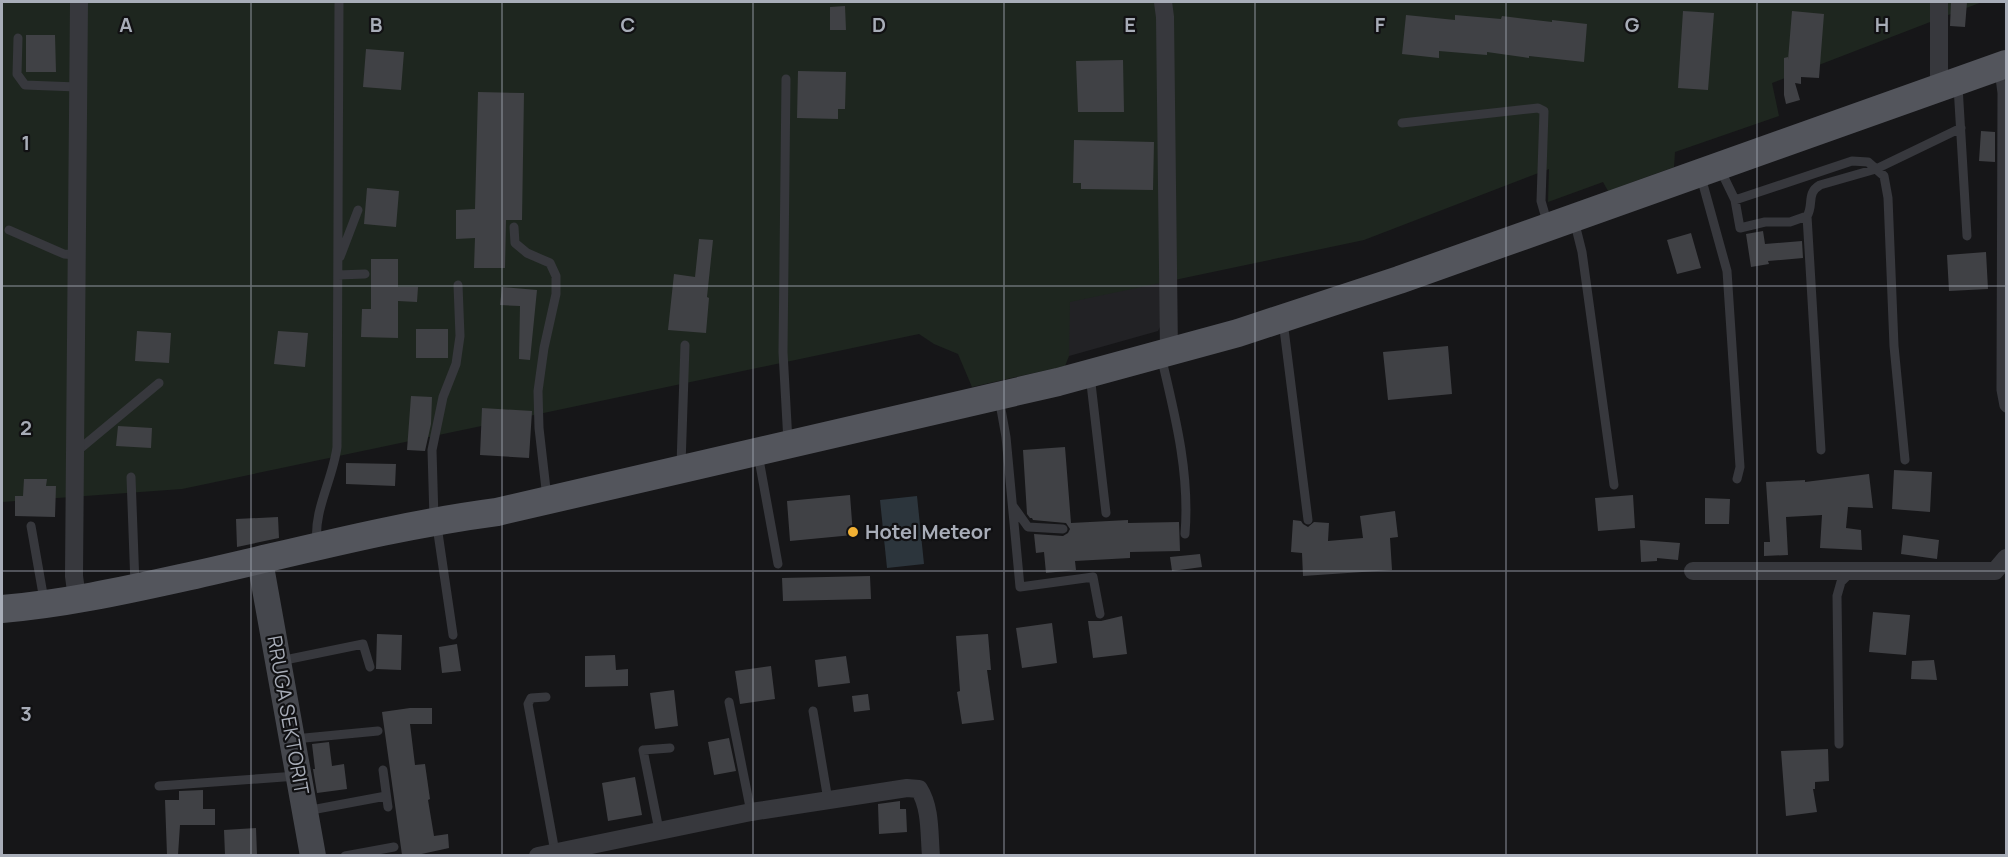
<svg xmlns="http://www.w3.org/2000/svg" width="2008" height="857" viewBox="0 0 2008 857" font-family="Manrope,sans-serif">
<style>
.built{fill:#222225}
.green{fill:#1e261f}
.water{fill:#2c353c}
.building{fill:#404145}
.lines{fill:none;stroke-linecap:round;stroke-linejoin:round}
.lane{stroke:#37383d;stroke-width:9}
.street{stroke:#37383d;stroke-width:18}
.secondary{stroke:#45474d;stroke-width:26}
.primary{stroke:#53555c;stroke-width:28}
.grid{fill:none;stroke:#a8adb8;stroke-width:1.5;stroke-opacity:0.55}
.poi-dot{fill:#f2b134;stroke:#111113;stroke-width:2}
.labels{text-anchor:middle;stroke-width:4.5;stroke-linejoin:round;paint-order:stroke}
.poi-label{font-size:20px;font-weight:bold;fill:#a8adb8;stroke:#111113;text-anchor:start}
.street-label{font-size:20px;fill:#a8adb8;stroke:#111113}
.grid-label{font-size:20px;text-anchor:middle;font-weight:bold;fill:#a8adb8;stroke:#111113;stroke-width:4.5;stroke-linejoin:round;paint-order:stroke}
</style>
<rect width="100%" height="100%" fill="#161618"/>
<path class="built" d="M1069,126L1160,129L1162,323L1158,331L1069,356Z"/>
<path class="green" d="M2,2H1982L1772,83L1779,116L1675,152L1674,167L1608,191L1603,182L1548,202L1549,169L1364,240L1070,302L1069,356L1065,366L972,387L958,354L934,344L919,334L182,489L2,502Z"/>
<path class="water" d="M917,496L924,564L887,568L880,500Z"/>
<path class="building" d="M1951,2H1967L1965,27L1950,26Z
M845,6L846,30H830V7Z
M1683,11L1714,13L1708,90L1678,88Z
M1792,11L1824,14L1819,78L1801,77V84L1795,83L1800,100L1786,104L1784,95V58L1788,57V60Z
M1406,15L1455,20V15L1501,19L1502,16L1552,22V20L1587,24L1584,62L1529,56V58L1487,52V55L1439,51V58L1402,54Z
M26,35H55L56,72H26Z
M366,49L404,52L401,90L363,87Z
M1123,60L1124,112H1078L1076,61Z
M798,71L846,72L845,109H838V119L797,118Z
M478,92L524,93L522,220H506L505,268H474L475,238L456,239V210L475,209Z
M1981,131L1995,132V162L1979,161Z
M1074,140L1154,142L1153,190L1081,189V183H1073Z
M367,188L399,191L396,227L364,224Z
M1763,231L1765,244L1802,241L1803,258L1768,261L1769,264L1751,267L1746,234Z
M1691,233L1701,268L1677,274L1667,240Z
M699,239L713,240L707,297L709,298L706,333L668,330L674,274L695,277Z
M1986,252L1988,289L1949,291L1947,255Z
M371,259H398V287H418L417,302L398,301V338L361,337L362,309H371Z
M502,287L537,290L530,360L519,359L520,306L500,305Z
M416,329H448V358H416Z
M137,331L171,333L169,363L135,361Z
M278,331L308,333L305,367L274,364Z
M1448,346L1452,394L1388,400L1383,352Z
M411,396L432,397L431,424L425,451L407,450Z
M482,408L532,411L529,458L480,455Z
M118,426L152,428L151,448L116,446Z
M1065,447L1071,523L1128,520V523L1179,522L1180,551L1130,552V558L1075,561L1076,570L1046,573L1044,552L1036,553L1034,534L1063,536L1068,533L1070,529L1066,523L1033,520L1032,518H1030L1027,514L1023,450Z
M346,463L396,464L395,486L346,484Z
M1894,470L1932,472L1930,512L1892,509Z
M1869,474L1873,508L1848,507L1846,528L1861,530L1862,550L1820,548L1822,515L1786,517L1788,555L1764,556V542H1770L1766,482L1805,480V482Z
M24,479H47L46,486H56L55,517L15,516V496H23Z
M850,495L853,535L790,541L787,501Z
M1633,495L1635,528L1598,531L1595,498Z
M1705,498L1730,499L1729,524H1705Z
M1395,511L1398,537L1390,538L1392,570L1303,576L1302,553L1291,552L1293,520L1301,521L1303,524L1308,527L1314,522L1329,523L1328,541L1363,538L1360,516Z
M278,517L279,538L237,547L236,519Z
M1903,535L1939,540L1937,559L1901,554Z
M1640,540L1680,543L1678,560L1657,558V561L1641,562Z
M1200,554L1202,567L1172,571L1170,557Z
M870,576L871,599L783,601L782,578Z
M1873,612L1910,615L1906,655L1869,652Z
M1122,616L1127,654L1093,658L1088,621H1101Z
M1052,623L1057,663L1022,668L1016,628Z
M377,634L402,635L401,670L376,669Z
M988,634L991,670H987L994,720L962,724L957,692L960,691L956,636Z
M457,644L461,671L442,673L439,647Z
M615,655L616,670L628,669V686L585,687V656Z
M846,656L850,683L818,687L815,660Z
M1934,660L1937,680L1911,679L1912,661Z
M771,666L775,699L740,704L735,671Z
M674,690L678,726L655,729L650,693Z
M868,694L870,710L854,712L852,696Z
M410,708H432V724H410L415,765L425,764L430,799L428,800L434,836L448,834L449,848L417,855H402L382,712Z
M729,738L736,771L714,775L708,742Z
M329,742L332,766L344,764L347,789L317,793L313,769H315L312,744Z
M1828,749L1829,781L1815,782V789H1813L1817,812L1786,816L1781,751Z
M635,777L642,815L608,821L602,783Z
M203,790V809H215V825H180L178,855H167L165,800H179V791Z
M900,801V809H906L907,832L879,834L878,804Z
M256,828L257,855H225L224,830Z"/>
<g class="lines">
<path class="lane" d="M18,38L17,74L25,85L77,87
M1999,70L2002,93L2001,390L2004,406L2006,408
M786,79L783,352L788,442
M1958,86L1967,236
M1402,123L1538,108L1544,111L1541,201L1548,225
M1720,169L1735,200L1852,161L1868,162L1884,176L1888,198L1894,346L1905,460
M1701,177L1727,271L1740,467L1737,479
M1735,200L1740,228L1765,222H1790L1807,216C1814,205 1806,193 1820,185L1876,169L1961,128
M1807,216L1821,450
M1574,220L1582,252L1614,485
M514,227L515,243L527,253L550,263L556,276V294L544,348L538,391L539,428L547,498
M9,230L64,254L76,255
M340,257L358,210
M338,275L365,274
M1283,321L1308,520
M1161,356C1175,415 1190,473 1185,534
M1090,375L1106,513
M999,398L1006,437L1020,587L1093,577L1100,614
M76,452L159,383
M758,454L778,564
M681,465L685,345
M131,477L135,585
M1013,506L1028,527L1063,529
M434,519L432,450L443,397L456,364L460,336L458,285
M31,526L44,600
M438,533L453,635
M317,543C313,511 333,479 337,447L339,2
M280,661L363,644L370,667
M546,697L531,698L528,704L555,852
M729,702L751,812
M813,711L828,800
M294,739L378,731
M1839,744L1837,596L1841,582L1850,573
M383,770L388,807
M159,786L297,776
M306,811L386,796
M659,830L643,750L670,748
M345,856L394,847"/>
<path class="street" d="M1163,2L1165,17L1169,352
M1939,89V2
M1693,571H1995L2006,558
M77,599L74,576L75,453L79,2
M538,856L751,812L907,788L919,789C931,808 929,834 931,856"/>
<path class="secondary" d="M260,561L313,856"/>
<path class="primary" d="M2,609C62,604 122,591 181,578C286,555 390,526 497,512L1058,382L1238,333L1399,280L2006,64"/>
</g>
<path class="grid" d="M251,2V856M502,2V856M753,2V856M1004,2V856M1255,2V856M1506,2V856M1757,2V856M2,286H2006M2,571H2006"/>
<circle class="poi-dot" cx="853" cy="532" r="6"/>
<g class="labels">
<g class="poi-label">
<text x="865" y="539">Hotel Meteor</text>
</g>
<g class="street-label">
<text transform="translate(288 715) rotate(80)" y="7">RRUGA SEKTORIT</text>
</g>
</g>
<g class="grid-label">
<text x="126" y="32">A</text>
<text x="376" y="32">B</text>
<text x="628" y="32">C</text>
<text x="879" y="32">D</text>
<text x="1130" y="32">E</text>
<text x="1380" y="32">F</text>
<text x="1632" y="32">G</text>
<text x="1882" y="32">H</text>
<text x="26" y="150">1</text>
<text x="26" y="435">2</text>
<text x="26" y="721">3</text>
</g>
<rect width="2008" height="857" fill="none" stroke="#a8adb8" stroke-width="6"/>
</svg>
